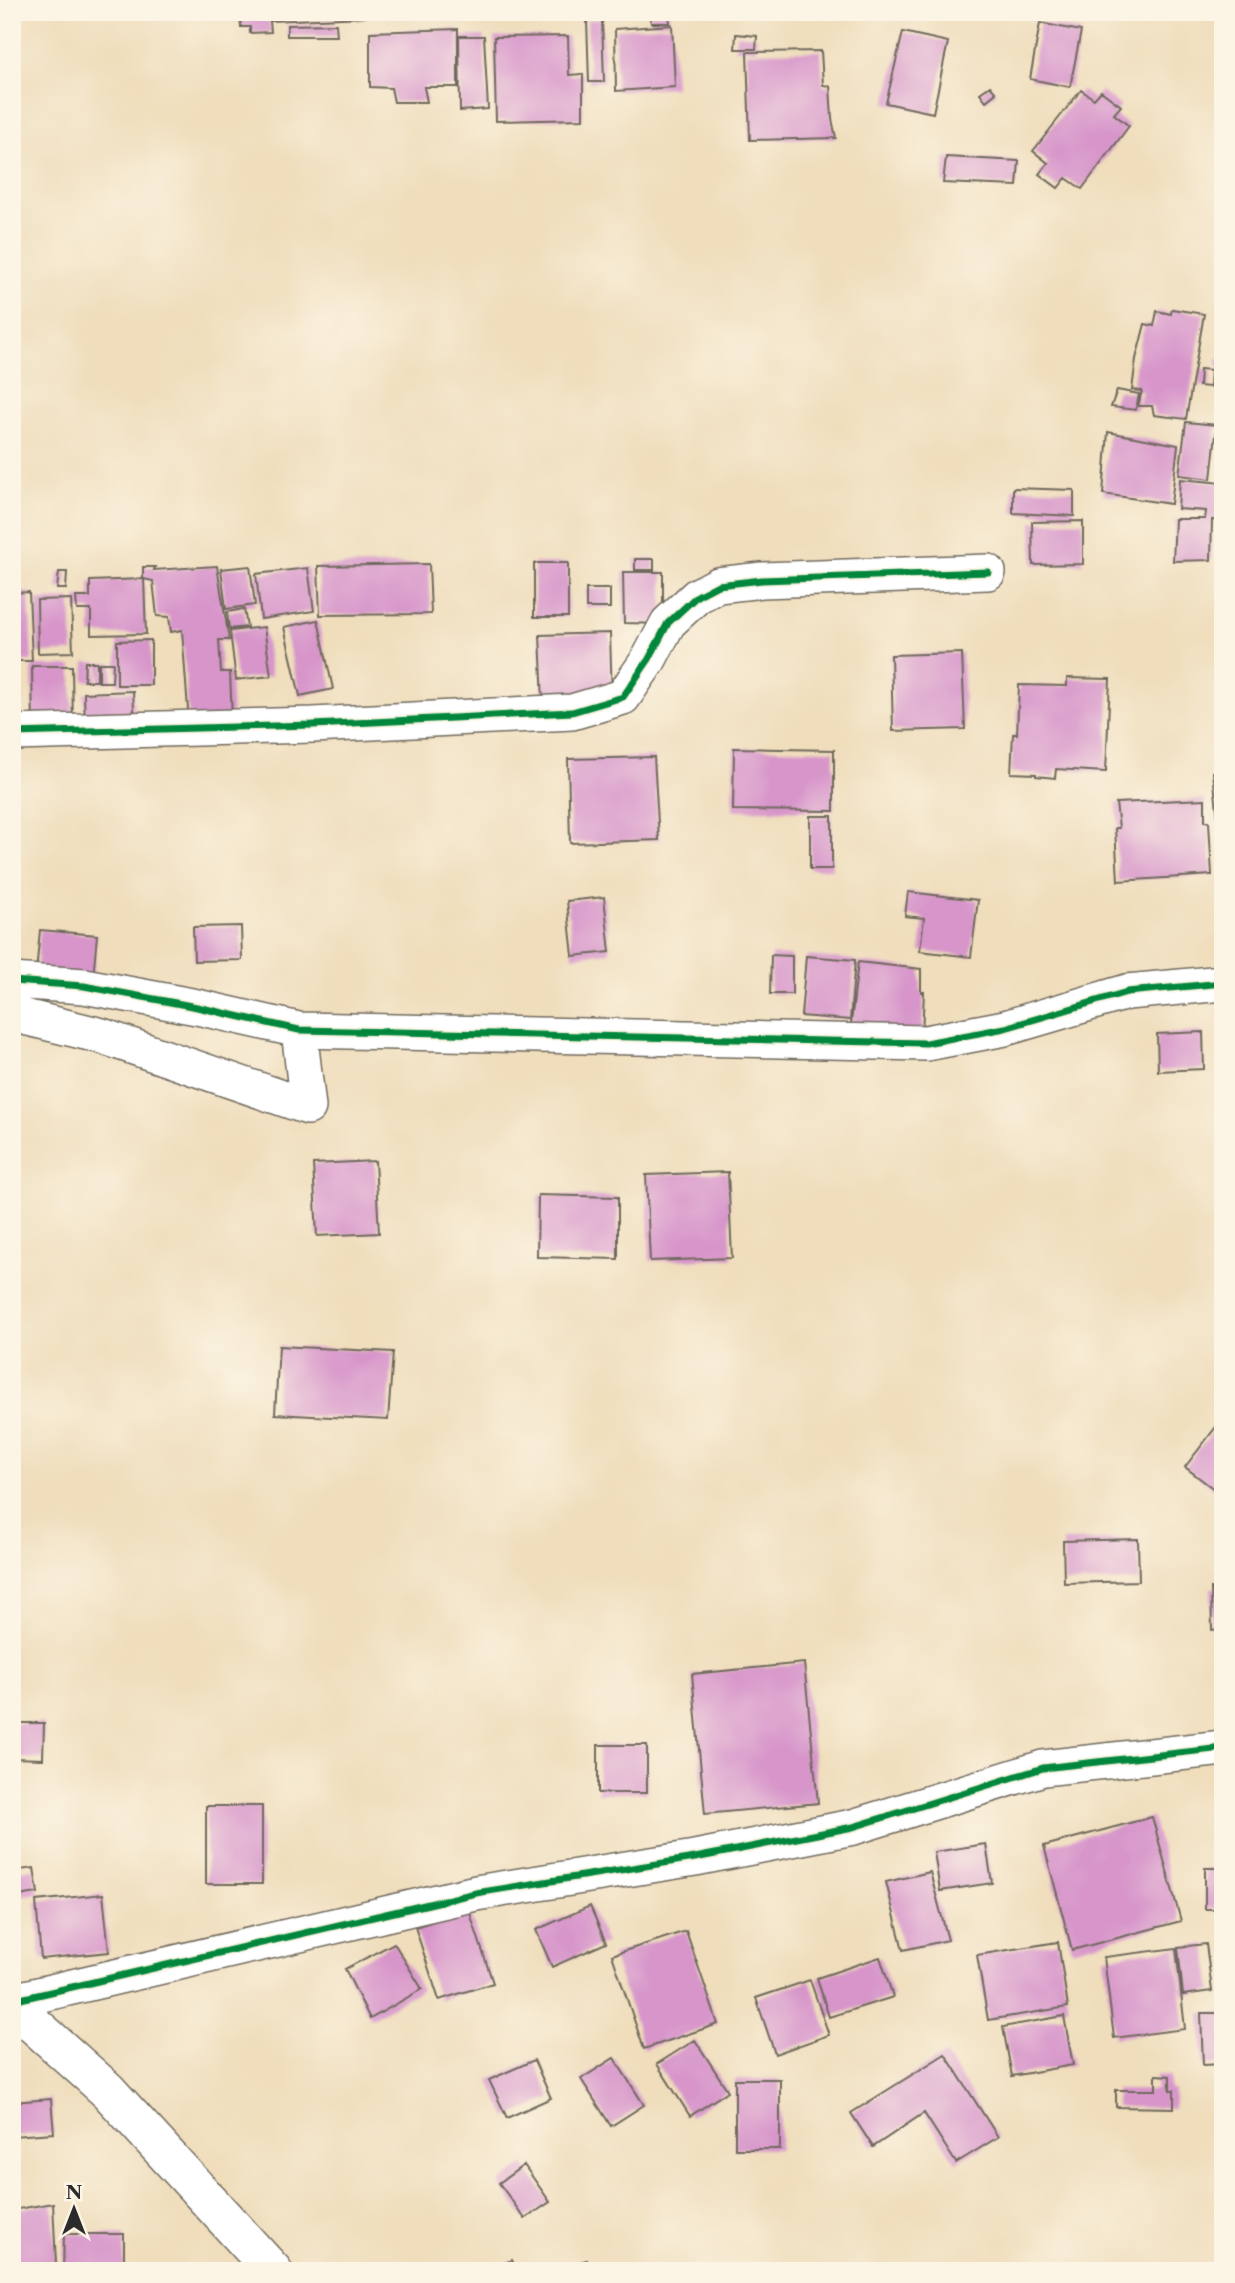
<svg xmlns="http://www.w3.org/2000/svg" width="1235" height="2283" viewBox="0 0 1235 2283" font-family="'Libre Caslon Text',serif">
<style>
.building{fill:#d795ca}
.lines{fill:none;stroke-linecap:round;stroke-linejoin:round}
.minor-casing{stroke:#70695d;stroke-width:38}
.tertiary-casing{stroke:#70695d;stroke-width:41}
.minor{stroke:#fff;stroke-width:35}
.tertiary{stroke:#fff;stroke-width:38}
.cycleway-casing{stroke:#fcf5e5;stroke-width:11}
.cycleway{stroke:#00873e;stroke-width:7}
</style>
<rect width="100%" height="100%" fill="#fcf5e5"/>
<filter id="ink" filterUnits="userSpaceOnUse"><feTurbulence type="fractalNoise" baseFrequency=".0143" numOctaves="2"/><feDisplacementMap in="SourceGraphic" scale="14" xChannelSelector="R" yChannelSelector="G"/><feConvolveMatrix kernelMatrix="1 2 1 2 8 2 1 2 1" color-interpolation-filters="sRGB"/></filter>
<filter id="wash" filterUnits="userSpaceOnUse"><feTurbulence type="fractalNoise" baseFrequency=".00686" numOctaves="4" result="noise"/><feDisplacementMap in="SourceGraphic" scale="28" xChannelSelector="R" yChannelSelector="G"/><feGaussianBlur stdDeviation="1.57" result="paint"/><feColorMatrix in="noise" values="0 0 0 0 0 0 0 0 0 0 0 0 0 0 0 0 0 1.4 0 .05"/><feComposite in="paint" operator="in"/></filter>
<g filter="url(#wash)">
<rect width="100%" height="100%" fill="#efddbb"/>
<g id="blocks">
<path class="building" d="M240,12H365V17L270,21L271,32L250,33V27H241Z
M538,12H569L570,17L538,19Z
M669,13L670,23H651L650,14Z
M602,19L604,82H589L587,20Z
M1040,23L1081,31L1070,87L1030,79Z
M336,24L337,36H287V25Z
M672,25L675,87L616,91L615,29Z
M458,29V87H424L427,102H394L391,88L370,87V32Z
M903,32L948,42L933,113L886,103Z
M736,34L757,36L756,49H735Z
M459,36H484L488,109L460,111Z
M568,36L569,75L583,74V119L496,121L494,37Z
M821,51L823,85L830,86L832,119L836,138L750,140L747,52Z
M990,86L996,93L986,101L980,93Z
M1081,90L1094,99L1101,91L1121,106L1114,114L1129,126L1082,189L1066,178L1058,188L1039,174L1048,163L1033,151Z
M946,157L1019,161L1017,186L943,183Z
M1172,309L1204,314L1186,419L1154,415L1152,406H1138L1142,391L1132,390L1136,359L1145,324L1154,326L1157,311L1171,314Z
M1223,357V378L1216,360Z
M1200,369L1211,370L1210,387L1199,386Z
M1117,390L1139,394L1136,410L1111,407Z
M1186,422L1217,425L1211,479L1179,475Z
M1108,432L1178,445L1171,504L1103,494Z
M1180,479L1223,483L1220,521L1212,520L1211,560L1173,561L1175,519H1205L1206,511L1178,509Z
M1013,488L1074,490V516L1013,513Z
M1083,521V564L1033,565L1032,522Z
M635,559H654V570H635Z
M534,563H568V617H534Z
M429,564L431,614L320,615L318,566Z
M217,566L229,640H219L221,672H230L232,720L189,723L182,630L171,632L169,617L157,616L153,581L144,579L146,634L91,635V610H77L76,597H90V581L143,579V567H155L154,570Z
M250,566L255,605L226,609L221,569Z
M308,568L314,611L261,619L256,574Z
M59,572H67L66,589H57Z
M623,572H663V624L624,623Z
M586,589H610V608H586Z
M29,592L32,661H12V593Z
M71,599L73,652L38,653L37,600Z
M244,609L247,627L229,629L227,612Z
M318,620L333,689L300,696L284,627Z
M264,627L271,676L236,680L230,631Z
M610,633L612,699L543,702L540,635Z
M151,640V685H117V641Z
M962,653L965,729L893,731L891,655Z
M85,662H97V681H84Z
M99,663H113L112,682H99Z
M32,666H72L73,727H33Z
M1067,678L1110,679L1106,772L1056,769L1055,778L1036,776V774L1011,773L1013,734H1017L1019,685L1067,686Z
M133,691L135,725L85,727L84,693Z
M734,748L834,750V811L733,810Z
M654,757L659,840L570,843L568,759Z
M1223,771V838L1220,839L1213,772Z
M1205,799V821L1209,822L1212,875L1118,881L1115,828H1119L1116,803Z
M810,816H832V869H810Z
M908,892L978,900L971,957L920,951L924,918L905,916Z
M604,897L610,952L573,956L567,901Z
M241,926L242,960L194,961L193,927Z
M40,930L97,935L93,978L36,973Z
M771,955L792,956V994H770Z
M806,956L855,960L850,1020L801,1016Z
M858,962L921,969V992H924L922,1035L851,1024Z
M1203,1032L1204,1069L1158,1071L1157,1034Z
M375,1161L379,1233L317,1236L313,1164Z
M728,1172L732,1258L650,1261L646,1175Z
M538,1195L618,1197V1259L537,1257Z
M279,1346L393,1352L388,1420L275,1414Z
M1223,1418V1496L1185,1467Z
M1138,1539L1139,1581L1064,1583L1063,1541Z
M1211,1588H1223V1629L1212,1630Z
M804,1663L818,1803L705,1814L692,1674Z
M12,1723H44L43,1759L12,1758Z
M598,1745H647V1793H598Z
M206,1806H262V1884H206Z
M1152,1817L1181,1921L1072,1950L1044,1846Z
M986,1844L992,1883L940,1891L934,1852Z
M34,1868L38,1893L12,1897V1871Z
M1205,1868H1223V1909H1205Z
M930,1872L948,1940L903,1950L886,1882Z
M103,1894L109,1952L41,1959L36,1901Z
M590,1906L606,1943L552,1967L536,1930Z
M469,1910L493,1983L439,2000L415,1927Z
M686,1931L718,2024L644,2049L612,1955Z
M1058,1942L1068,2007L988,2020L977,1955Z
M394,1943L422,1989L370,2019L345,1969Z
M1206,1944L1212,1991L1183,1995L1178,1947Z
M1176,1948L1185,2029L1114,2038L1104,1957Z
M880,1957L893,1997L829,2017L817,1978Z
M810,1980L829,2035L775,2054L756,1998Z
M1201,2013H1223V2064L1203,2065Z
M1064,2016L1073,2065L1012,2076L1003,2027Z
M695,2040L728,2091L690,2116L657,2064Z
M945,2054L998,2137L956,2163L924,2113L873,2147L851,2113Z
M614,2058L644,2105L611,2126L581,2079Z
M534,2060L551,2098L507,2118L489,2080Z
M1156,2075L1170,2076V2090H1174V2108L1116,2107V2090H1156Z
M735,2079H780V2149H735Z
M51,2099L54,2133L12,2136V2102Z
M524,2165L550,2202L525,2219L499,2183Z
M53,2203L56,2264L12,2270V2210Z
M64,2234H124V2271H63Z
M512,2260L517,2271H486Z
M587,2260L589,2271H547V2270Z"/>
</g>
</g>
<g filter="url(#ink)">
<use href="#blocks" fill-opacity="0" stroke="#70695d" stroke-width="2"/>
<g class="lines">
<defs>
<path id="minor" d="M12,733L313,725L572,712L623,697L649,659L668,623L697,596L718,585L762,580L988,572
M12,981L84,986L197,1007L299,1030L926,1043L1005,1028L1127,992L1223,983
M12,1014L102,1036L308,1107L299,1030
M12,2001L476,1893L695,1858L853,1827L1043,1768L1223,1748"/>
<path id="tertiary" d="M12,2005L108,2091L273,2271"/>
</defs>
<use href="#minor" class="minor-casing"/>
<use href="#tertiary" class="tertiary-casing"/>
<use href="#minor" class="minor"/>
<use href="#tertiary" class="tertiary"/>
<defs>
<path id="cycleway" d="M12,733L313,725L572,712L623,697L649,659L668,623L697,596L718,585L762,580L988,572
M12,981L84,986L197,1007L299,1030L926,1043L1005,1028L1127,992L1223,983
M12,2001L476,1893L695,1858L853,1827L1043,1768L1223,1748"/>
</defs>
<use href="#cycleway" class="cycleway-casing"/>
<use href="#cycleway" class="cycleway"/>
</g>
</g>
<rect width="1235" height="2283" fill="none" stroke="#fcf5e5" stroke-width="42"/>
<g transform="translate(74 2209)" stroke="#fcf5e5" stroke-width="5" paint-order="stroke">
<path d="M0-5L12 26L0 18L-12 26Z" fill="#2b2b2b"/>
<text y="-10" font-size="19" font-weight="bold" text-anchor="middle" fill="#2b2b2b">N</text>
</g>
</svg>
